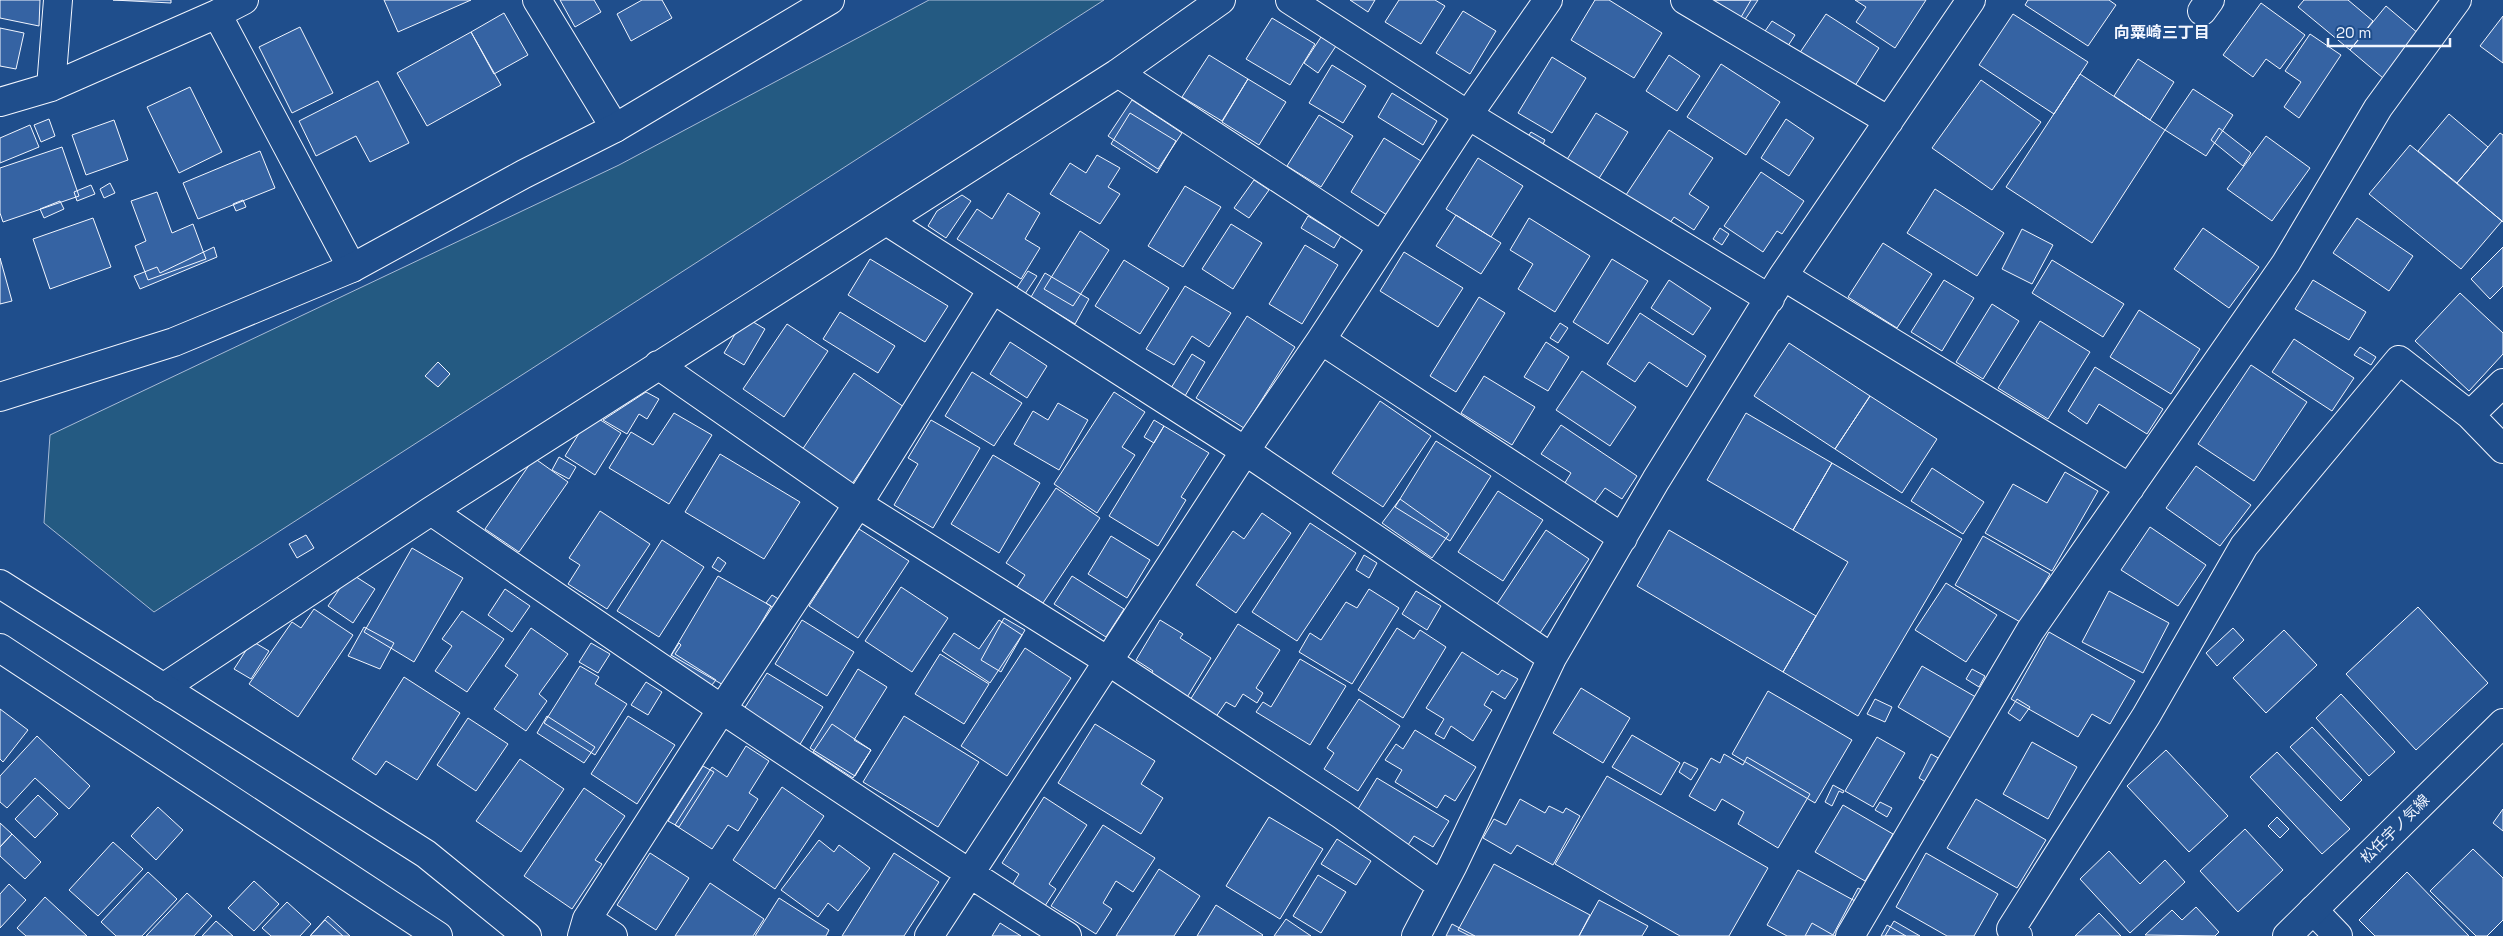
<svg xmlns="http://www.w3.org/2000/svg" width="2503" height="936" viewBox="0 0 2503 936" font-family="'Space Grotesk','Noto Sans JP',sans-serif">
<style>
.green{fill:#245a82;stroke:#a8bbd7}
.building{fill:#3563a3;stroke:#f2f6ff}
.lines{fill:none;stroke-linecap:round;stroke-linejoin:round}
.street-casing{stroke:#f2f6ff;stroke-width:30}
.secondary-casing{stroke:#f2f6ff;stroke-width:30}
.primary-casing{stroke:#f2f6ff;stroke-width:30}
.street{stroke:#1f4e8c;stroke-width:28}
.secondary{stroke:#1f4e8c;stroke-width:28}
.primary{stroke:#1f4e8c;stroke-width:28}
.labels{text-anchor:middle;stroke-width:4;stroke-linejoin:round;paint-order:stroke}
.street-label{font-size:15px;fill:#f2f6ff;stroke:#1f4e8c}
.neighbourhood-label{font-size:16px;font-weight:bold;fill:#f2f6ff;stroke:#1f4e8c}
</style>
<rect width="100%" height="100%" fill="#1f4e8c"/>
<path class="green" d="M929,0H1104L154,612L44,523L50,435L619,165Z"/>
<path class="building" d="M0,0H40L39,26L0,18Z
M113,0H171V3Z
M384,0H471L398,32Z
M560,0H594L601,12L575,27Z
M642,0H662L672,18L631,41L617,14Z
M1350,0H1375L1368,12Z
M1399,0H1435L1445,6L1421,44L1385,22Z
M1595,0H1609L1662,33L1634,78L1571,40Z
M1708,0H1751L1737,24Z
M1714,0H1758L1742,24L1711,4Z
M1855,0H1926L1895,48L1856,22L1866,7Z
M2028,0H2109L2116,5L2088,46L2025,5Z
M2304,0H2348L2373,21L2350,50L2298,7Z
M2261,3L2305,35L2280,69L2266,59L2253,77L2223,55Z
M2386,6L2419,34L2383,78L2350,50Z
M1463,11L1496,31L1470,74L1436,53Z
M504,13L528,55L494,74L471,32Z
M1826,14L1879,48L1853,89L1799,54Z
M2013,14L2088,62L2054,114L1979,65Z
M2503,16V63L2480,46Z
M1272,18L1315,44L1290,85L1246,59Z
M1772,21L1795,35L1784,52L1761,37Z
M300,27L333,93L292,113L259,47Z
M0,28L24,33L16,69L0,66Z
M471,32L501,85L427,126L397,73Z
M2310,34L2341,55L2299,118L2284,107L2301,82L2285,71Z
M1321,37L1336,46L1318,73L1304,63Z
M1209,55L1248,79L1222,121L1182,97Z
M1669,55L1700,76L1677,111L1646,91Z
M1552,57L1586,78L1552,133L1518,113Z
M2138,59L2174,82L2150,120L2114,96Z
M1721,64L1780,102L1746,155L1687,117Z
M1332,65L1366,86L1343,123L1309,103Z
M2080,74L2165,130L2092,243L2006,187Z
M1248,79L1286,102L1259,145L1222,122Z
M1981,80L2041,122L1992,190L1932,148Z
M378,81L409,143L370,162L356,136L316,156L299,121Z
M190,87L222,152L179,173L147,107Z
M2193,89L2233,115L2206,156L2165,130Z
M1392,93L1437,121L1423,145L1378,117Z
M1132,100L1182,133L1158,169L1108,136Z
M1130,113L1176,141L1157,173L1111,144Z
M1596,113L1628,132L1598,180L1566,161Z
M2449,114L2488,147L2457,183L2418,151Z
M1319,115L1353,136L1321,187L1287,166Z
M49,119L55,136L41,142L34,125Z
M1786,119L1814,138L1789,176L1761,158Z
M114,120L128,160L86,175L72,135Z
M30,125L39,147L0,163V138Z
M2219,128L2251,153L2243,166L2211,140Z
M1669,130L1713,158L1689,194L1709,207L1694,230L1674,217L1668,226L1624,198Z
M1531,132L1545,140L1541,148L1527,138Z
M2500,133L2503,135V222L2457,183Z
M2266,136L2310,168L2272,221L2227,189Z
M1384,138L1421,161L1387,215L1351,192Z
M2410,145L2502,221L2461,269L2369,194Z
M62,147L79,196L3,222L0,213V168Z
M260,151L275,188L198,219L183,183Z
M1097,155L1120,168L1108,187L1120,194L1100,224L1050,194L1070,163L1086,173Z
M1478,158L1523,186L1491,237L1446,209Z
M1761,172L1804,201L1782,234L1777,231L1763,252L1724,226Z
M1254,180L1269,190L1249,218L1234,208Z
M110,183L115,193L104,198L100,189Z
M91,185L95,194L77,201L74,192Z
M1185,186L1221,207L1183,267L1148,246Z
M1935,189L2004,233L1977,276L1907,233Z
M157,192L172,233L193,224L206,259L148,280L135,246L146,241L131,201Z
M1008,193L1040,213L1025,239L1040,248L1021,279L957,239L977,209L992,219Z
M962,195L971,201L946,238L928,226L937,211Z
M243,200L246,207L236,211L233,204Z
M60,201L64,209L44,218L40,209Z
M1456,215L1501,243L1481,274L1436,246Z
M1308,216L1341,236L1334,248L1301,228Z
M93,218L111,267L50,289L33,239Z
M1529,218L1590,256L1555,312L1518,289L1533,264L1510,250Z
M2357,218L2413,256L2389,291L2333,253Z
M1231,224L1262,243L1233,289L1202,269Z
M1720,228L1729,234L1722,245L1713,239Z
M2203,228L2259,267L2229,308L2174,269Z
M2022,229L2053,245L2032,284L2002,269Z
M1080,231L1109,250L1073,306L1044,289Z
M1883,243L1932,274L1897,328L1848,297Z
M1305,245L1338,265L1302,324L1269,304Z
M214,247L217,257L140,289L134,276L157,267L160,273Z
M2503,247V286L2490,299L2471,279Z
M1404,252L1463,288L1438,327L1380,291Z
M0,258L12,301L0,304Z
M870,259L948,306L925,342L848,295Z
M1612,259L1648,281L1608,344L1573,322Z
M1124,260L1169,288L1140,334L1095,306Z
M2052,260L2124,304L2103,337L2032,293Z
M1028,271L1037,276L1025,294L1016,289Z
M1045,273L1089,299L1075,324L1031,297Z
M1669,280L1711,308L1693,335L1651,308Z
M1944,280L1974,298L1942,351L1911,332Z
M2313,280L2366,312L2349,340L2295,309Z
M1185,286L1231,313L1209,347L1192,336L1174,365L1146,349Z
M2460,293L2503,333V354L2469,391L2415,341Z
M1479,297L1505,313L1456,392L1430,376Z
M1992,304L2019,321L1983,379L1956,362Z
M2139,310L2200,349L2171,394L2110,357Z
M840,312L895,346L878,373L823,339Z
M1640,313L1706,356L1687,387L1649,362L1635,382L1607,364Z
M1247,316L1295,347L1244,428L1196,398Z
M745,317L765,329L744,365L724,353Z
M2040,321L2090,352L2048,419L1998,388Z
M1560,323L1568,328L1558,343L1550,338Z
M787,324L828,351L784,417L743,389Z
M2294,339L2354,378L2332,411L2272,372Z
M1010,342L1047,366L1027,398L990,374Z
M1546,342L1569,357L1548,391L1524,377Z
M1789,343L1870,396L1835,449L1754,396Z
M2360,347L2376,357L2371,365L2354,355Z
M1192,354L1205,362L1185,396L1171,388Z
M438,362L450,374L438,387L425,376Z
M2251,365L2307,402L2254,481L2198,444Z
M2095,367L2163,409L2147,434L2099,404L2087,424L2068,411Z
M1582,371L1636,407L1610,446L1556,410Z
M972,372L1022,403L994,446L945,416Z
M854,373L904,407L852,484L802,450Z
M1484,376L1535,407L1512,445L1461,413Z
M646,392L659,399L647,419L639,414L627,434L603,420Z
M1114,392L1145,412L1122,447L1135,455L1097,513L1054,484Z
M1870,396L1937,439L1902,493L1835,449Z
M1380,401L1431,436L1383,507L1332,473Z
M1058,403L1088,420L1059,470L1014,444L1033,411L1048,420Z
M674,413L712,435L669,504L609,468L631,432L653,445Z
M1746,413L1832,463L1793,530L1707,480Z
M591,414L621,433L595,475L565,456Z
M931,420L980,448L933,528L894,505L918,464L908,458Z
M1154,420L1164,426L1154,443L1144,437Z
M1561,425L1637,476L1622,499L1605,488L1592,506L1563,486L1571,473L1541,454Z
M1164,426L1209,453L1181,497L1186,500L1158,546L1109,516Z
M1436,441L1491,476L1450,541L1395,507Z
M720,454L800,502L764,559L685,512Z
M993,455L1040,483L999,553L951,524Z
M559,457L576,467L569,479L552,470Z
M534,458L568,482L519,552L485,529Z
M1832,463L1962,539L1858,716L1783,672L1848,562L1793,530Z
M2196,466L2251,505L2220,546L2166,508Z
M1932,468L1984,502L1963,534L1911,501Z
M2065,472L2098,491L2052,571L1985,533L2013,484L2047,503Z
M1056,488L1100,518L1043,603L1017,587L1025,575L1006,563Z
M1498,491L1543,520L1503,581L1458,552Z
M1400,499L1449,534L1432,558L1382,523Z
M600,511L650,544L607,609L568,584L580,565L569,558Z
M1262,513L1291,533L1236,613L1196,585L1233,531L1244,539Z
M1310,523L1356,553L1297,641L1252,612Z
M2150,527L2206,565L2178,606L2121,570Z
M859,529L909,561L858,638L809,606Z
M1546,530L1589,559L1538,636L1495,607Z
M1669,530L1816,616L1783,672L1637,586Z
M306,535L314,548L297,558L289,544Z
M1111,536L1150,560L1127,598L1088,574Z
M1983,536L2050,574L2022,623L1955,585Z
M662,540L704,567L659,637L617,611Z
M412,548L463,578L414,662L364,632Z
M1364,555L1377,563L1369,578L1356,570Z
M718,557L726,563L720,572L712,567Z
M350,573L375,589L353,623L328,606Z
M718,576L771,606L725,686L671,655Z
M1072,576L1124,609L1106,637L1054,604Z
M1946,583L1997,615L1966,662L1915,630Z
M901,587L948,618L912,672L865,641Z
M505,589L530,606L512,632L488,615Z
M1369,589L1399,608L1352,684L1299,652L1310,633L1321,640L1346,602L1357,608Z
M1416,591L1441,606L1427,630L1402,614Z
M2109,591L2169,623L2143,673L2082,642Z
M772,595L780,600L775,609L766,603Z
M2418,607L2488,683L2416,750L2346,674Z
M314,609L353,635L298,717L249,684L292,622L301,628Z
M462,611L504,639L467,692L435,671L452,646L442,639Z
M1004,618L1025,630L1001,672L981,660Z
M802,620L854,652L827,696L775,664Z
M999,620L1022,635L990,683L942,651L954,633L979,649Z
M1160,620L1183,634L1180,638L1211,658L1186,699L1149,677L1153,671L1136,660Z
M1238,624L1280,650L1256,688L1263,693L1257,703L1243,694L1235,707L1226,702L1211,724L1185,708Z
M364,627L394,643L380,669L348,656Z
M531,628L568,654L539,694L547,701L526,731L494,709L518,675L505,666Z
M1397,628L1414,639L1420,630L1446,647L1403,718L1358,690Z
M2233,628L2244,640L2217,666L2206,653Z
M2284,630L2317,665L2266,713L2233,678Z
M2049,632L2135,681L2110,724L2092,714L2078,737L2011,699Z
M252,641L269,651L251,679L234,669Z
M591,643L610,654L598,673L579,662Z
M679,643L681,645L675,654L716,680L711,686L669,659Z
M1025,648L1071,678L1007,776L961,746Z
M1462,652L1498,675L1502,670L1518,679L1505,699L1492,691L1484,705L1492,710L1473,741L1451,726L1444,739L1435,734L1444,719L1426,708Z
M940,654L989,684L964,724L915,694Z
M1300,659L1346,686L1310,745L1256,712L1263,702L1271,707Z
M580,666L599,677L595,684L627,704L595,755L544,723Z
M1922,666L1981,700L1957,742L1898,707Z
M858,669L887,687L854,740L871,750L855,776L810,748Z
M1972,669L1985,676L1979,687L1966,679Z
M767,673L823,707L799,746L742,712Z
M404,677L460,713L417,780L386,761L376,775L352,759Z
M646,682L662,692L648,715L631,705Z
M1581,688L1630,718L1603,763L1553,733Z
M1768,691L1852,740L1815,803L1732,754Z
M2341,694L2395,752L2369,776L2316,718Z
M1359,699L1400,726L1358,791L1324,769L1334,753L1327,748Z
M1875,699L1892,707L1885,722L1867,714Z
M2017,699L2030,707L2020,721L2008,713Z
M0,709L28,730L3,762L0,759Z
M547,716L595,747L584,763L537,733Z
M628,716L675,745L637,804L591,774Z
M904,716L979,762L938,827L863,782Z
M468,718L508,744L476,791L437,765Z
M832,724L871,750L853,778L813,752Z
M1095,724L1155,761L1141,784L1163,798L1141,834L1058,783Z
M2312,727L2362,780L2341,801L2290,747Z
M1415,730L1476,767L1455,801L1445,795L1437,808L1395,782L1402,770L1385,760L1396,744L1403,749Z
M1632,735L1680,763L1661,795L1612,767Z
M37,736L90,786L69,809L35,778L7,808L0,802V776Z
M1877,737L1905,753L1873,807L1845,791Z
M2032,742L2077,767L2048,819L2003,794Z
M746,746L769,761L749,793L758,799L738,831L728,825L712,849L675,825L712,767L727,777Z
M2166,750L2228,816L2189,852L2127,786Z
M2277,752L2350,829L2322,854L2250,777Z
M1724,754L1743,765L1747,757L1810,794L1778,848L1738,824L1744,812L1722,799L1715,811L1689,796L1711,758L1720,763Z
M1931,754L1947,763L1934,787L1919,778Z
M520,759L564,789L521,852L476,821Z
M1684,762L1698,769L1691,780L1679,772Z
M703,766L714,772L679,827L668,821Z
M1607,776L1768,868L1729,936H1680L1555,864Z
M1377,778L1449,821L1433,847L1414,836L1404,851L1352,819Z
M1833,785L1844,791L1843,793L1839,791L1832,806L1825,802Z
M782,787L824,816L775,889L733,860Z
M584,788L625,816L595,860L602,864L572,909L524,876Z
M38,795L58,814L35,838L15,819Z
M1044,797L1087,825L1049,884L1056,889L1043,909L1011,887L1019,874L1002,863Z
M1520,799L1545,813L1549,806L1563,813L1566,808L1580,816L1553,865L1517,845L1511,854L1483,838L1494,819L1506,825Z
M1976,799L2046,840L2017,888L1947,848Z
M1880,802L1892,808L1887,817L1875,810Z
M1843,805L1893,834L1865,881L1815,852Z
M158,807L183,830L156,860L131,836Z
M2503,809V831L2493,823Z
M1269,817L1323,849L1280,919L1226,886Z
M2277,817L2289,829L2280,838L2268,826Z
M0,823L12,834L0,847Z
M1103,825L1155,858L1133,892L1116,881L1103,903L1112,909L1096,934L1051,906Z
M2245,829L2283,870L2238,912L2200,871Z
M12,834L41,862L25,879L0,856V847Z
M1337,839L1371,861L1356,885L1321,864Z
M819,840L834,852L839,845L870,868L838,911L828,903L818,917L781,890Z
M113,842L143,869L98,916L69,890Z
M2473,849L2503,878V920L2487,936H2476L2430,891Z
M2109,851L2140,884L2165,860L2185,882L2130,933L2080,879Z
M650,853L689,878L656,930L617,905Z
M894,853L939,882L904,936H842Z
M1926,853L1998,894L1974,936H1947L1896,907Z
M1494,864L1590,915L1579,936H1470L1458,930Z
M1159,869L1200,896L1174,936H1116Z
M1798,870L1855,901L1836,936H1787L1767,925Z
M148,872L177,899L142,936H116L101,922Z
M2407,872L2469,936H2375L2359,920Z
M1318,875L1346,892L1321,933L1293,916Z
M254,881L279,904L254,931L228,908Z
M710,883L764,919L753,936H675Z
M9,884L26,900L0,928V894Z
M1858,888L1869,894L1847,936H1805L1812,923L1833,935Z
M187,893L212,916L194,936H146Z
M45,897L87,936H26L17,928Z
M779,898L829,930L826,936H755Z
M1599,900L1648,926L1642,936H1579Z
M287,902L311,924L300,936H271L262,928Z
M1216,905L1263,935L1262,936H1197Z
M2196,907L2219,932L2215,936L2145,935L2172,910L2182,920Z
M2099,913L2121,936H2075Z
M328,916L350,936H310Z
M1286,919L1311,936H1274Z
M325,920L343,936H310Z
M216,921L233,936H202Z
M1894,921L1920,936H1885Z
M1000,923L1021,936H992Z
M1452,924L1475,936H1446Z
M1887,925L1906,936H1881Z"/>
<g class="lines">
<defs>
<path id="street" d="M537,0L615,128
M1290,0L1468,115L1770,299
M1685,0L1889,121
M2202,11L2210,0
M217,14L352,268
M1118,73L1382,246
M51,87L58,0
M0,102L51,87L217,14L244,0
M888,222L1245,451L1552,658
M1783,276L2130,488
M1321,340L1623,538
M658,365L858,504L1108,661L1342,815L1442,886
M2470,415L2503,383
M431,511C641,655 852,799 1067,936
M163,688L431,511L1118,73L1221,0
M2313,910L2338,936
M587,919L613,936
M582,936L587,919L722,709L858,504L992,290
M929,936L1245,451L1321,340L1468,115L1548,0
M1416,936L1453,865L1552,658L1656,480L1783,276L1971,0
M1850,936L2030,631L2286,263L2378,108L2457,0
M2018,936L2011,929L2146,716L2244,546L2399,360L2470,415L2503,449"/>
<path id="secondary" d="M0,397L174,342L352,268L524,174L615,128L830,0
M0,584L426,854L527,936
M0,648L438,936"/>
<path id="primary" d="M2287,936L2503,723"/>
</defs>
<use href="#street" class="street-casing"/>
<use href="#secondary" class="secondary-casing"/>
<use href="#primary" class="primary-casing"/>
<use href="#street" class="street"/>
<use href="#secondary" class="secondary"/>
<use href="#primary" class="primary"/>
</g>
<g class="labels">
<g class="street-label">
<text transform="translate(2395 829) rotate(-45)" y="5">松任宇ノ気線</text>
</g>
<g class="neighbourhood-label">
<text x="2162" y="38">向粟崎三丁目</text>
</g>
</g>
<path d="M2328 38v8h122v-8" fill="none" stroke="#f2f6ff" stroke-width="2.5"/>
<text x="2336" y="38" font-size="15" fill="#f2f6ff" stroke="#1f4e8c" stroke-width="4" paint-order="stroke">20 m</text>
</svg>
